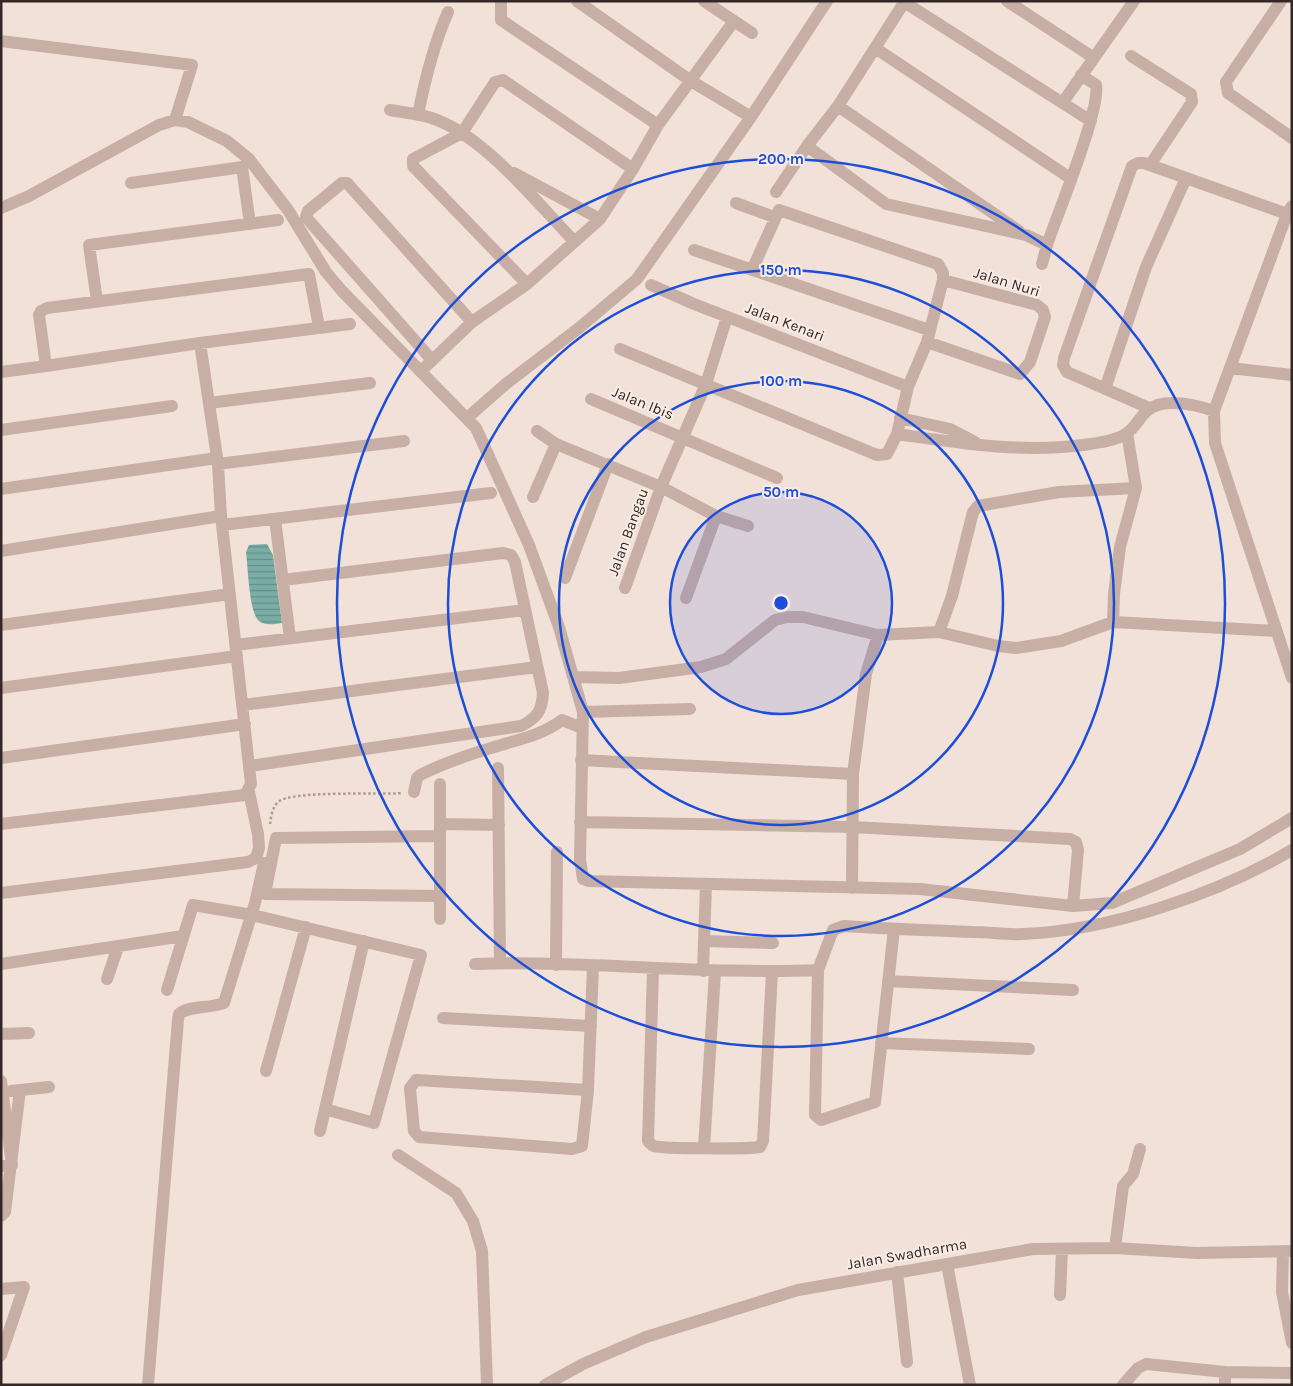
<svg xmlns="http://www.w3.org/2000/svg" width="1293" height="1386" viewBox="0 0 1293 1386" font-family="Karla,sans-serif">
<style>
.water{fill:url(#water-rules)}
.lines{fill:none;stroke-linecap:round;stroke-linejoin:round}
.path{stroke:#b49890;stroke-width:2.5;stroke-dasharray:2.5 2.5;stroke-linecap:butt}
.minor{stroke:#c8afa5;stroke-width:12}
.ring{fill:none;stroke:#1d4ed8;stroke-width:2.5}
.labels{text-anchor:middle;stroke-width:4;stroke-linejoin:round;paint-order:stroke}
.street-label{font-size:15px;fill:#342826;stroke:#f9ece5}
.centre{fill:#1d4ed8;stroke:#f9ece5;stroke-width:2.5}
.ring-label{font-size:15px;text-anchor:middle;font-weight:bold;fill:#1d4ed8;stroke:#f9ece5;stroke-width:4;stroke-linejoin:round;paint-order:stroke}
</style>
<defs>
<pattern id="water-rules" width="6" height="5" patternUnits="userSpaceOnUse" patternTransform="scale(1.25)"><rect width="6" height="5" fill="#79ada5"/><path d="M0 2.5h6" fill="none" stroke="#648d86"/></pattern>
</defs>
<rect width="100%" height="100%" fill="#f1e1d9"/>
<path class="water" d="M267,544L273,555L282,623C275,624 265,626 259,621C249,613 248,566 246,552L249,545Z"/>
<g class="lines">
<path class="path" d="M270,824C271,817 272,808 278,802C291,790 380,795 403,793"/>
<path class="minor" d="M501,1V20L658,125
M577,1L691,81L751,117
M704,1L752,33
M905,1L838,106L807,146L886,204L1026,235L1047,245
M1007,1L1094,58
M1281,1L1226,82L1228,93L1292,138
M904,2L1091,121
M1,41L192,65L175,120
M875,48L1070,178
M1131,56L1191,94L1192,102L1150,165
M1063,102L1134,1
M838,106L1019,231
M390,110C408,113 430,115 446,124C493,147 538,204 574,241
M418,115C425,79 433,46 448,12
M514,173L600,219
M131,183L242,167L250,224
M776,192L807,146
M736,203L774,217
M1292,206L1287,214L1214,411L1215,443L1292,678
M1,208L29,196L159,125L175,120L188,122L227,141L249,159L288,210L326,272L342,291L476,428L529,545L559,627L583,712L580,860L583,879L588,881L920,889L1073,906L1112,903L1240,849L1292,818
M694,250L929,330
M1042,264L1047,245C1057,215 1101,109 1096,85L1081,75
M527,284L413,166V159L462,133L495,82L503,80L633,169
M651,285L694,304L908,387
M97,301L89,245L278,220
M927,342L1020,374L1030,362L1045,317L1043,310L1037,305L943,280
M620,349L877,455L887,454L897,434L908,387L927,342L943,280V273L938,264L779,210L752,270
M432,360L311,223L306,217L308,211L342,183H347L472,322
M46,366L200,343L350,324
M1230,368L1292,375
M421,371L472,322L527,284L600,219L633,169L658,125L734,21
M1,372L46,366L39,315L41,311L47,308L309,274L319,327
M1105,389L1146,267L1186,178
M591,399L777,478
M209,403L370,383
M1149,408L1067,372L1063,365L1064,358L1132,166L1138,163H1144L1287,214
M467,418L507,383L579,328L637,279L751,117L827,1
M900,418L950,429L975,442
M1,430L172,406
M537,431L556,444L661,487L716,516L748,526
M897,434C960,443 1019,453 1083,445C1097,443 1116,441 1127,433C1136,427 1140,416 1148,410C1164,397 1197,405 1214,411
M218,464L404,441
M1,489L217,458
M533,497L556,444
M275,519L290,638
M222,525L491,493
M1,551L221,516L218,464L200,343
M565,578L608,464
M625,588L661,487L706,384L727,317
M686,598L716,516
M1113,622L1114,594L1120,547L1136,488L1127,433
M1,625L230,594
M939,632L952,596L973,512L978,506L1059,492L1136,488
M236,645L525,610
M573,677L619,678L701,667L726,659L775,620L787,617H803L878,635L939,632L998,646L1016,648L1061,641L1113,622L1276,631
M1,688L237,656
M243,705L537,667
M583,712L690,709
M1,758L245,724
M581,760L853,774
M250,766L521,726C537,718 542,711 543,693L515,562L511,555L503,553L283,580
M498,768L500,963
M414,792L417,778L420,775C446,762 473,753 501,745C521,739 544,734 562,720L582,728
M580,822L853,827L1070,839L1076,842L1078,850L1073,906
M1,824L245,795L251,784L221,516
M440,824L499,825
M852,888L853,774L866,674L878,635
M1,893L248,862L256,858L259,848L258,834L249,792
M440,896L265,894L276,838L440,836
M440,919V784
M894,929L875,1102L821,1120L815,1115L818,970L833,930L844,926C887,929 930,930 973,932C989,932 1006,935 1022,934C1109,931 1217,894 1292,850
M704,941L773,943
M1,964L183,936
M475,964C589,960 704,975 818,970
M556,965L557,852
M653,969L648,1141C650,1143 651,1145 654,1146C663,1149 749,1149 760,1147L763,1141L772,972
M703,971L706,884
M107,979L118,947
M888,981L1073,990
M167,990L193,905L252,915L421,955L374,1123L325,1109
M443,1018L591,1026
M1,1034L29,1033
M881,1043L1029,1049
M266,1071L306,927
M1,1081L12,1165L1,1166
M588,1090L416,1080L410,1088L414,1131L419,1137L572,1149L582,1146L588,1090L593,967
M11,1091L49,1087
M320,1131L364,941
M704,1148L715,972
M398,1155L456,1193L473,1221L482,1251L487,1385
M1,1216L5,1212L20,1090
M1115,1248L1123,1186L1133,1174L1140,1149
M1283,1252L1282,1292L1292,1343
M947,1264L970,1385
M897,1272L907,1362
M1,1289L24,1287L1,1355
M1060,1295L1062,1250
M148,1385L178,1020L179,1014C190,1005 209,1009 224,1003L255,903L264,863
M545,1385L583,1364L646,1337L798,1290L1033,1249L1115,1248L1197,1253L1292,1251
M1123,1385L1138,1368L1146,1364L1225,1372L1292,1373
M1225,1385V1372"/>
</g>
<circle cx="781" cy="603" r="111" fill="#1d4ed8" fill-opacity=".12"/>
<g class="ring">
<circle cx="781" cy="603" r="111"/>
<circle cx="781" cy="603" r="222"/>
<circle cx="781" cy="603" r="333"/>
<circle cx="781" cy="603" r="444"/>
</g>
<g class="labels">
<g class="street-label">
<text transform="translate(1007 282) rotate(17)" y="5">Jalan Nuri</text>
<text transform="translate(785 322) rotate(21)" y="5">Jalan Kenari</text>
<text transform="translate(643 403) rotate(22)" y="5">Jalan Ibis</text>
<text transform="translate(628 532) rotate(-70)" y="5">Jalan Bangau</text>
<text transform="translate(907 1254) rotate(-10)" y="5">Jalan Swadharma</text>
</g>
</g>
<circle cx="781" cy="603" r="8" class="centre"/>
<g class="ring-label">
<text x="781" y="164">200 m</text>
<text x="781" y="275">150 m</text>
<text x="781" y="386">100 m</text>
<text x="781" y="497">50 m</text>
</g>
<rect width="1293" height="1386" fill="none" stroke="#342826" stroke-width="5"/>
</svg>
